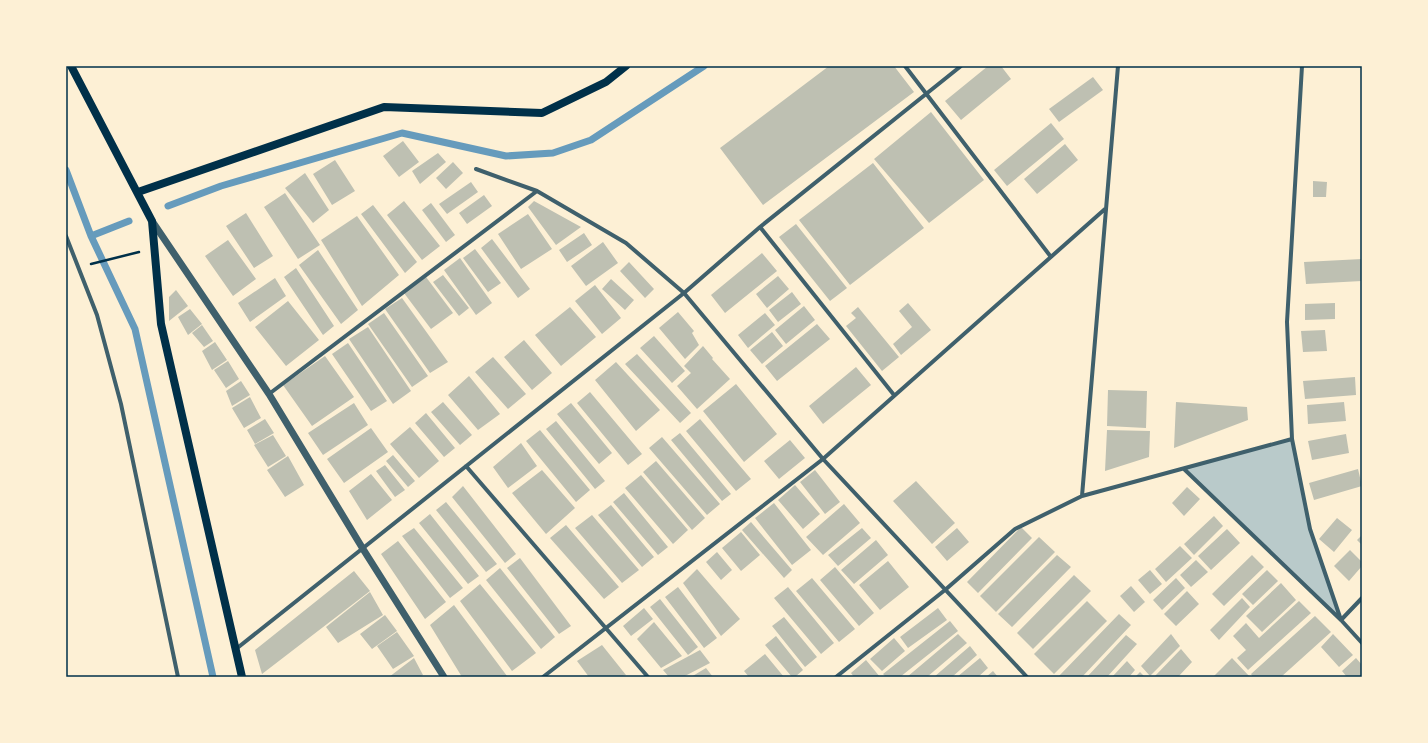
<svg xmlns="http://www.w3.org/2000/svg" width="1428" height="743" viewBox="0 0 1428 743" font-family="'DejaVu Sans',sans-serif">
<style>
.green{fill:#b9caca}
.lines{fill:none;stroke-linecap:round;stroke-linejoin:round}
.stream{stroke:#669bbc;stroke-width:7}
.building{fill:#bec0b2}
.path{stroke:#003049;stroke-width:2.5}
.minor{stroke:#3f606c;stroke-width:4}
.tertiary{stroke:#3f606c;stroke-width:7}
.secondary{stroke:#003049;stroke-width:8}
.neatline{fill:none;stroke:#003049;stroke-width:1.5}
</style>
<rect width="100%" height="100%" fill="#fdf0d5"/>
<path class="green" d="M1292,439L1310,529L1341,620L1184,469Z"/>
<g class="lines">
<path class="stream" d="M66,170L91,236L135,329L213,677
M168,206L221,186L402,133L506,156L553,153L591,140L704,66
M91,236L129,221"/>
</g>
<path class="building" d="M829,66H894L914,92L763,205L720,148Z
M988,66H1001L1011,79L961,120L945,101Z
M1093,77L1103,90L1059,122L1049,109Z
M931,112L984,180L929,223L874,159Z
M1051,123L1064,139L1007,186L994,170Z
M403,141L419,162L399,177L383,156Z
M1065,144L1078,160L1037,194L1024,179Z
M438,153L446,162L420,184L412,171Z
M335,160L355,191L332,205L313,174Z
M453,162L463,173L446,189L436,178Z
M873,163L924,228L850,285L799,220Z
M305,173L329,210L313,223L285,188Z
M1313,181L1327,182L1326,197H1313Z
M471,182L478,192L447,214L439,204Z
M285,193L320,245L298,259L264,207Z
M484,195L492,206L467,224L459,213Z
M404,201L440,246L422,260L387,215Z
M534,201L581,227L556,245L528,207Z
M431,203L455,235L446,242L422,210Z
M373,205L417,262L405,273L361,214Z
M246,213L273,256L254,268L226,226Z
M528,214L552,249L521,269L498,234Z
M357,216L399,275L362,306L321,240Z
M796,224L847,288L830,301L779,237Z
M584,233L592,245L567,262L559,250Z
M492,239L530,289L518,298L481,248Z
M228,240L256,279L233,296L205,256Z
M603,242L618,263L586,286L571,266Z
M475,249L501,283L488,292L463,258Z
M318,250L358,310L341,324L299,265Z
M762,253L777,271L725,313L711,295Z
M460,258L492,303L476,315L444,270Z
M1362,259V281L1306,284L1304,262Z
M629,262L654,289L645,298L620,271Z
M296,268L334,326L323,335L284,277Z
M443,275L469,308L459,316L433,282Z
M778,276L789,289L767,308L756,294Z
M426,277L453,313L431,329L404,293Z
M275,278L286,296L250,322L238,303Z
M611,279L634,300L625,310L602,289Z
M595,285L621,318L602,334L575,301Z
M176,290L188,306L169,321V297Z
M792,292L801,304L778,322L769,310Z
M402,298L448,362L430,373L385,309Z
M288,301L319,340L286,366L255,327Z
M908,303L931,330L901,355L893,344L912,327L899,311Z
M1335,303V319L1305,320V304Z
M804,306L815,320L786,344L775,330Z
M570,307L596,337L561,366L535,335Z
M858,307L899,357L882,371L846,326L856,318L851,313Z
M190,309L202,324L188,335L178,317Z
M678,312L694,331L692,333L699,345L685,359L659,328Z
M384,313L428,376L412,387L368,324Z
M765,313L775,325L748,348L738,335Z
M817,324L830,339L777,381L765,366Z
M202,325L213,341L204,347L192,333Z
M368,327L411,391L393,404L349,339Z
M1325,330L1327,351L1303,352L1301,331Z
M772,332L783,346L762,364L750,350Z
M654,336L685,371L672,383L640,348Z
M524,340L552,373L532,390L504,357Z
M215,342L227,360L212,370L202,351Z
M348,343L387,401L371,411L332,354Z
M703,346L713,358L712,359L730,379L697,409L677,386L691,373L684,366Z
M637,354L691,413L680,423L625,364Z
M325,356L354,397L312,426L283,385Z
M493,357L526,394L508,409L475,372Z
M228,361L239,379L226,388L214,370Z
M616,362L660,410L636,431L595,380Z
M856,367L871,385L823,424L809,406Z
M469,376L500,414L478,430L448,395Z
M1355,377L1356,395L1305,399L1303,381Z
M241,381L250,395L232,406L226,391Z
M736,384L777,434L744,462L703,411Z
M1108,390L1147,391L1146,428L1107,426Z
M590,392L642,454L628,465L577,403Z
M250,397L261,418L244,428L232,408Z
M443,402L472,435L460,445L431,412Z
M1176,402L1247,407L1248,420L1174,448Z
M1344,402L1346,421L1308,424L1307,405Z
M354,403L368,425L323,455L308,433Z
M571,403L612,453L599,464L557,414Z
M426,413L455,448L444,457L415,423Z
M265,419L274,433L255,444L247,430Z
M700,419L751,479L736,491L686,431Z
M556,421L605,481L595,489L546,429Z
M410,427L439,461L419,478L390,444Z
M371,428L388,452L344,483L327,459Z
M540,430L590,490L576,502L526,441Z
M1107,430L1150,431L1149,457L1105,471Z
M680,433L731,494L722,501L671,440Z
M1346,434L1349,453L1312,460L1308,441Z
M273,435L286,456L268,467L254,445Z
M662,437L720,504L707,515L649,448Z
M790,440L805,458L779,479L764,461Z
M521,443L537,466L508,488L493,467Z
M393,455L415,481L408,487L386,461Z
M288,456L304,485L285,497L267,470Z
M656,461L705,518L692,530L643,472Z
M385,465L405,490L395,497L376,471Z
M1358,469L1362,486L1314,500L1309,483Z
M542,470L575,508L546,534L512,493Z
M815,470L840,502L825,514L800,482Z
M371,474L392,500L367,520L349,491Z
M641,475L688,530L673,544L625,488Z
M916,481L955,523L932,544L893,501Z
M795,485L820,514L803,529L778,500Z
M463,486L516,554L505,563L452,497Z
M1187,487L1200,499L1184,516L1172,503Z
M624,493L668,547L658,555L613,502Z
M446,502L497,564L486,572L436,510Z
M774,503L811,550L792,565L755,518Z
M844,504L860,523L823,555L806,537Z
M611,505L654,557L642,567L598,515Z
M430,514L479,576L468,584L419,523Z
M592,515L639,570L622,583L575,528Z
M1214,516L1223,526L1194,555L1184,544Z
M1337,518L1352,530L1334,552L1319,539Z
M751,522L792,570L784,578L742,530Z
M566,525L619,587L604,599L550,538Z
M1021,527L1032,538L978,593L967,582Z
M414,528L463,588L450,598L402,536Z
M862,528L871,538L838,566L828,555Z
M957,528L969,542L947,561L935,547Z
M1227,529L1240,543L1211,570L1198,556Z
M741,532L760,555L741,571L722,548Z
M1362,535V545L1357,540Z
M1039,537L1055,552L996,612L980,596Z
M876,540L888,555L854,584L841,570Z
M398,541L446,602L425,619L381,554Z
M1180,546L1192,558L1166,582L1155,569Z
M1350,550L1362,562V566L1349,581L1334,566Z
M717,552L732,570L721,580L706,562Z
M1057,555L1071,567L1012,627L998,614Z
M1252,555L1264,567L1224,606L1212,594Z
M520,558L571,626L559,634L507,568Z
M1196,560L1208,572L1191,587L1180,575Z
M888,561L909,587L880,610L859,585Z
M835,567L874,613L859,626L820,580Z
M500,568L555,637L541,649L486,580Z
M697,569L740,619L721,636L683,583Z
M1150,570L1162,584L1150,594L1138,580Z
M1267,570L1278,581L1253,605L1242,594Z
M354,571L370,591L262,674L255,650Z
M1074,575L1091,591L1033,649L1017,633Z
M812,578L855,629L839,642L796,591Z
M1176,578L1185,588L1162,610L1153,600Z
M1281,583L1296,600L1262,632L1246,616Z
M480,584L536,653L512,671L460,601Z
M1131,586L1145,602L1134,612L1120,596Z
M678,587L717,638L704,648L665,597Z
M788,587L834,643L821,654L774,598Z
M1187,591L1199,604L1176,626L1164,614Z
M370,592L383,615L338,643L326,627Z
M1242,598L1250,607L1219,640L1210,630Z
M660,599L698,647L688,655L650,607Z
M1087,601L1107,621L1054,674L1034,654Z
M1299,601L1311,613L1248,670L1237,658L1246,650L1233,636L1246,623L1259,638Z
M454,605L507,676L462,677L430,625Z
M644,608L653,619L631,636L623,626Z
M938,608L947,620L908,648L900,637Z
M1119,614L1131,625L1082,677H1058Z
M385,615L397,631L372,649L360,634Z
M1315,616L1331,632L1281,677H1253L1251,674Z
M784,617L817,657L805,667L772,626Z
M950,621L958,631L900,677H886L883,674Z
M654,622L682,656L661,668L637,639Z
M397,632L414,656L393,669L377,646Z
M958,634L967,643L927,677H907Z
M1171,634L1180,646L1150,676L1141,666Z
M1333,634L1353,655L1339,667L1321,647Z
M1126,635L1137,644L1107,677H1087Z
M776,636L803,670L795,677H792L765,645Z
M894,638L905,651L882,671L870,659Z
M602,645L626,675L619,677H589L577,661Z
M970,646L977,655L952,677H934Z
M1181,649L1192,662L1178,677H1154Z
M700,650L710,663L683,677H669L663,670Z
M765,654L784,677H749L744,671Z
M414,658L423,675L419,677H389Z
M980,658L988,668L978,677H957Z
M1232,658L1250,677H1213Z
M1356,658L1362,665V677H1347L1342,671Z
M866,660L880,677H854L851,673Z
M1127,661L1135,670L1129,677H1112Z
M706,668L713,677H691Z
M993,671L998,677H986Z
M1140,672L1145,677H1135Z"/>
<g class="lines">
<path class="path" d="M91,264L139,252"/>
<path class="minor" d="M905,66L1051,257
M1302,66L1287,322L1292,439L1310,529L1341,620
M476,169L537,191L626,243L684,293L823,459L1027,677
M760,227L894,395
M66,236L97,315L121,404L178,677
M269,394L537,191
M466,466L648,677
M1184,469L1341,620L1362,643
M1082,496L1118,66
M1341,620L1362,598
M236,649L684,293L760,227L961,66
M543,677L823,459L1105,209
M836,677L945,590L1015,529L1082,496L1292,439"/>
<path class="tertiary" d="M152,221L269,394L363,549L444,677"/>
<path class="secondary" d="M71,66L152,221L161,324L242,677
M138,192L384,107L542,113L606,82L626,66"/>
</g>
<rect width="1428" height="743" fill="none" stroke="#fdf0d5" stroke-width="134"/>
<rect x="67" y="67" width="1294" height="609" class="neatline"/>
</svg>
